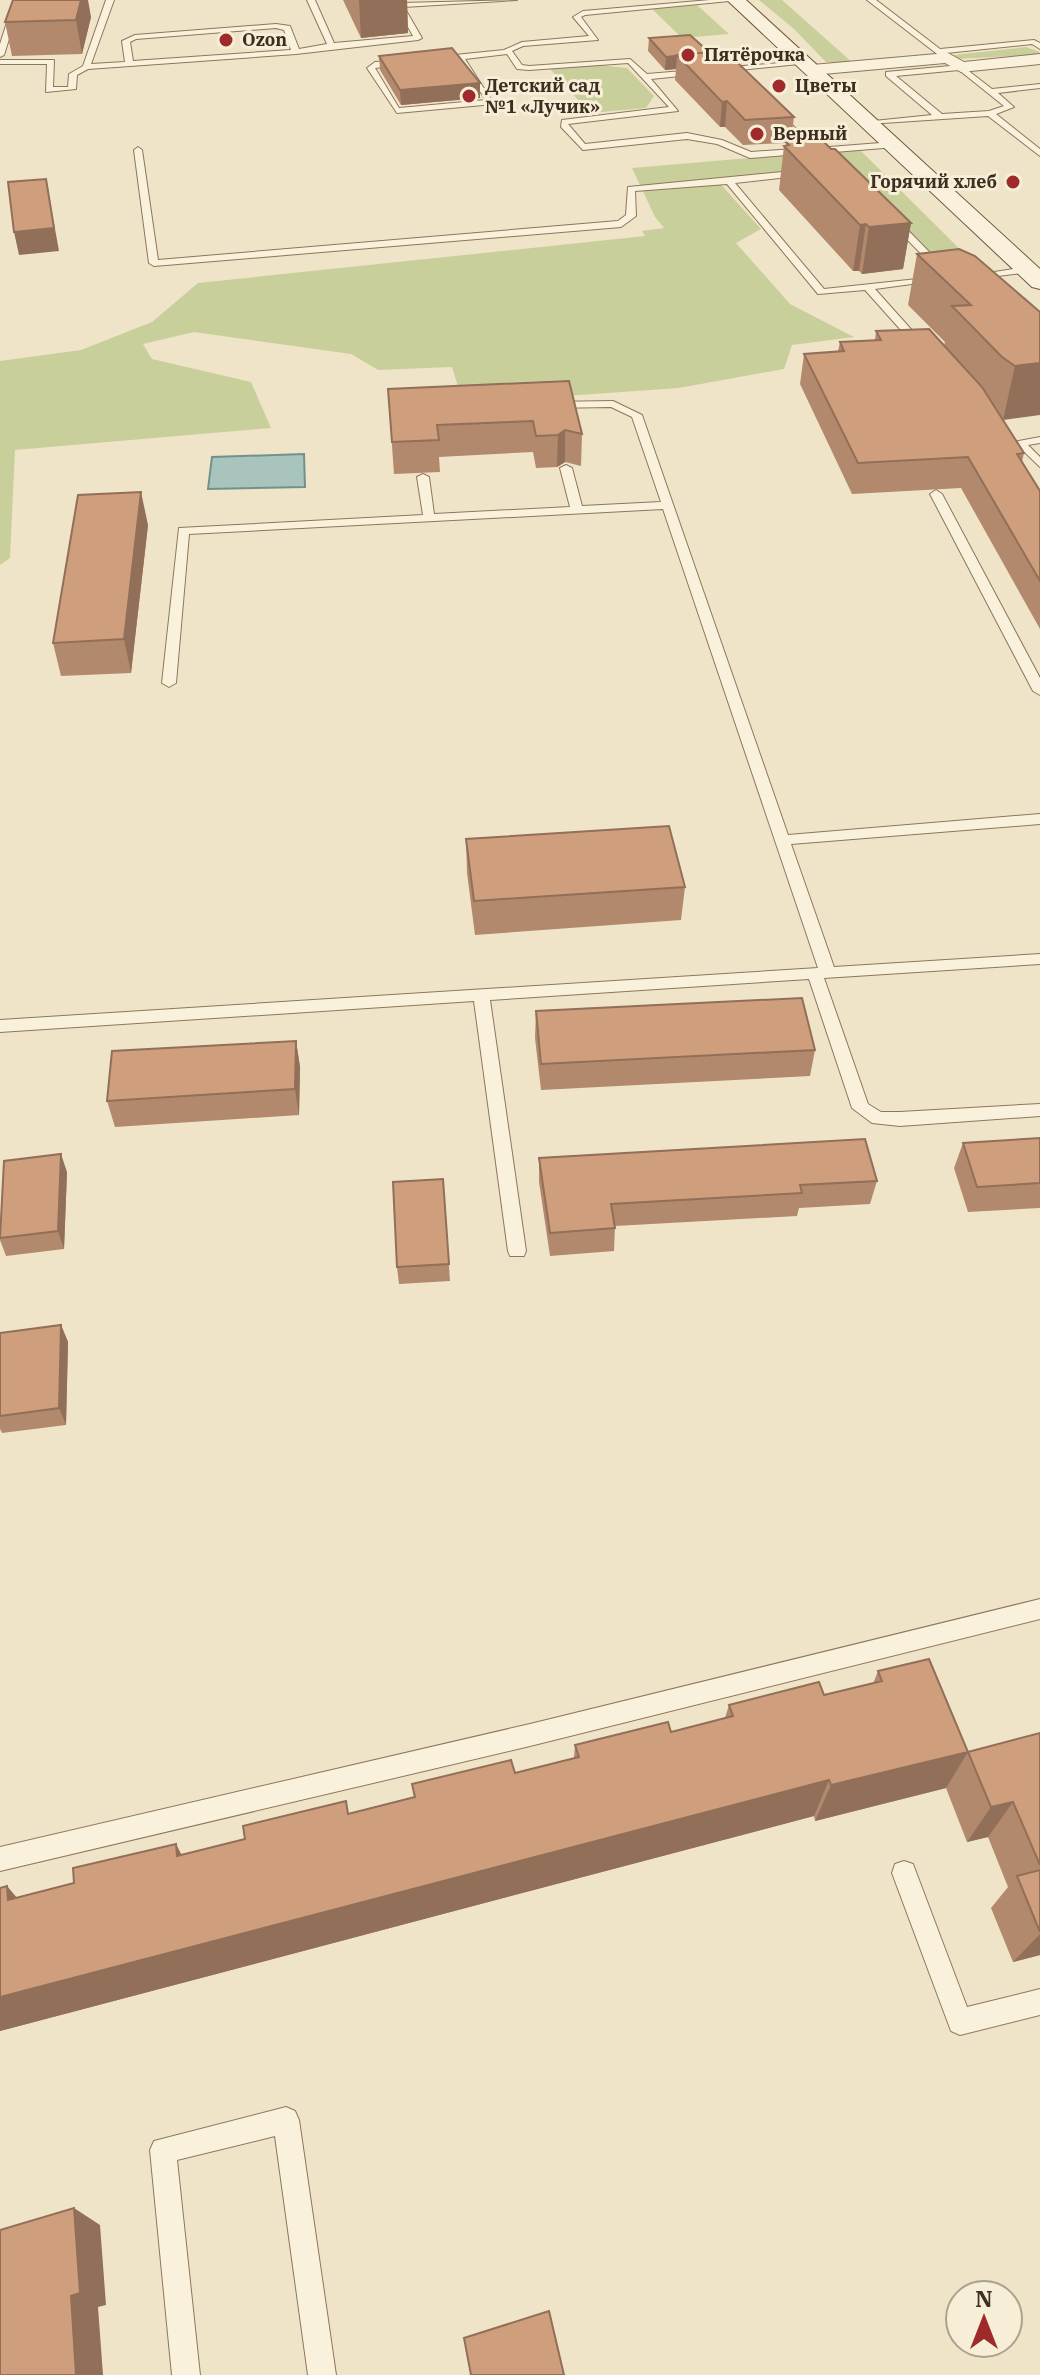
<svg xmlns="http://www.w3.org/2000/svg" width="1040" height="2375" viewBox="0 0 1040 2375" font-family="'IBM Plex Serif',serif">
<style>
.green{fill:#c9cf9b}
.water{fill:#a9c4bc;stroke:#6f938a;stroke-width:2}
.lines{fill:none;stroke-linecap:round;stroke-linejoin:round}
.service-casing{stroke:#8d765c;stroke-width:2}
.minor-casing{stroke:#8d765c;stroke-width:2}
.secondary-casing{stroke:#6f573f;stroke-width:2}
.service{fill:#faf1dc;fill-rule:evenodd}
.minor{fill:#faf1dc;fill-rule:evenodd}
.secondary{fill:#faf1dc;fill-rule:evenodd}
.wall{fill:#b2896c}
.shaded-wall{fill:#916f58}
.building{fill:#cf9f7d;stroke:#916f58;stroke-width:2}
.poi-dot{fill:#9e2a2b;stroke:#f7eed8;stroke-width:3}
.labels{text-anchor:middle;stroke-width:6;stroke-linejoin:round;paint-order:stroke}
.far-poi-label{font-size:18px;font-weight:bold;fill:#3d2e20;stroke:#f7eed8;text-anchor:start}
</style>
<rect width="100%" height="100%" fill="#f0e4c8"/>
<path class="green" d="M759,0H782L853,63L826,62L794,29Z
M697,5L729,34L682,38L652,9Z
M1026,47L1040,52L1035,55L957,59L953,55Z
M598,65L627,68L654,96L646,108L590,113L550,69Z
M859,149L983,272L947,269L830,152Z
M807,153L809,170L716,179L761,229L736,243L790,304L854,337L792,345L784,369L679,388L463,403L452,367L378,370L351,354L194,332L143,344L152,359L251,382L271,428L15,450L10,558L0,565V361L81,350L152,322L198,283L645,236L642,231L664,228L655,217L632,168Z"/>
<path class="water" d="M304,454L305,487L208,489L212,457Z"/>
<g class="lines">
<defs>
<path id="service" d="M106,0H114L91,64L125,62L122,41L135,35L276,24L290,26L299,49L327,44L307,0H315L334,43L413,36L393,0L402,3L517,0L404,7L422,38L418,40L296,54L88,69L77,75L76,89L46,92L47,64H0V60H54L53,87H68L69,74L83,66ZM276,28L284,30L291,50L133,61L130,42L136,39Z
M710,0H740L585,15L581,17L598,40L523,46L512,51L522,65L529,66L630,59L647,74L805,61L809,63L651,79L678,111L568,124L585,144L687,133L722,140L751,152L808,148L775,116L778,112L817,148L893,142L896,147L822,153L824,155L820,158L813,153L750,158L717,144L687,139L583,150L561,127L562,120L669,107L628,63L529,70L517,69L507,54L465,59L494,104L397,113L367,68L375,62L407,60V64L375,68L399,108L486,100L458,59L438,61L435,57L504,50L522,42L589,36L573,17L583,11Z
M867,0H876L940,49L1034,40L1040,43V49L1032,44L946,53L952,58L945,60Z
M16,12L23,14L16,17L4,55L0,57V44L9,16Z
M961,65L992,89L1040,84V88L998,93L1014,107L996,114L1040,149V156L988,116L868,124L864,122L932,115L886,76V72ZM959,70L1004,106L989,111L942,114L896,76Z
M138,147L142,150L158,260L618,221L626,215L628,187L803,170L806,175L735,183L824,289L936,277L941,280L875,289L926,346L917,348L865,290L818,294L727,184L635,191L636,216L621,227L154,266L149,263L134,150Z
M888,216H894L943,266V270H937L888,220Z
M1026,267L1029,268V272L974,279L969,276Z
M613,401L642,415L788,835L1040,814V824L791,844L834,967L1040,954V964L824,978L868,1104L881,1112H900L1040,1104V1116L900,1126L872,1123L852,1108L809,979L490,1000L526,1251L524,1256H510L508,1251L474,1001L0,1032V1020L818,968L663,509L189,534L176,683L169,687L162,683L179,528L423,515L417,477L423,474L429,477L434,514L570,507L560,468L566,465L572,468L582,506L661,502L632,417L611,407L550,408L545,405L550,402Z
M1040,437V443L1028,445L1040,457V467L1014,442Z
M936,490L942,494L1040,678V695L1033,691L930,494Z
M1040,1599V1619L530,1746L0,1871V1847L530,1724Z
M904,1861L913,1864L967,2007L1040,1989V2015L960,2035L951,2031L892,1873L895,1864Z
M286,2107L295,2111L299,2120L336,2375H308L275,2136L177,2160L200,2375H172L150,2150L154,2141Z"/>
<path id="minor" d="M948,53L964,62L1040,54V64L961,72L945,63L812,75L804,70L812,65Z"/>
<path id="secondary" d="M727,0H746L1040,269V289L1032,287Z"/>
</defs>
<use href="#service" class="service-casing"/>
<use href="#minor" class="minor-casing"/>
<use href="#secondary" class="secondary-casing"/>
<use href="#service" class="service"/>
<use href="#minor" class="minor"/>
<use href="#secondary" class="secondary"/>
</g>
<path class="wall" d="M343,0H407L408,33L361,38Z
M91,17L82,54L12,56L5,22Z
M649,38L709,52L733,63L794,117L791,142L911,223L903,269L862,274L859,271H853L779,190L784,146H786V143L743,145L725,127H720L675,80L676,69L665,70L648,51Z
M379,56L480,83V98L401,105L380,70Z
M917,254L1040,312L1003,420L1024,453L1022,462L1040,491V629L961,488L852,494L800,384L804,354L838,351L840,342L875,340L876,331L944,346L945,342L908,305Z
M569,381L582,434L581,466L565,462L557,467L536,468L533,452L439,457L440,472L394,474L388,389Z
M148,525L131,673L61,676L53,643Z
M466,839L685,887L681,920L475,935L467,873Z
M536,1011L815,1050L810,1076L541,1090L535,1038Z
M296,1041L300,1067L299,1115L115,1127L107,1101Z
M1040,1138V1208L968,1212L954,1168L963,1143Z
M539,1158L877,1181L870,1204L799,1208L797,1216L615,1226L614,1251L550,1256L539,1182Z
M67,1172L64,1249L6,1256L0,1240V1225Z
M443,1179L450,1281L399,1284L397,1267Z
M61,1325L68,1342L66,1425L2,1433L0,1429V1333Z
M878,1671L968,1752L1040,1733V1955L1013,1962L991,1908L1008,1887L988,1837L967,1842L946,1788L815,1821L814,1816L0,2031L16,1898L181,1855L414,1797L412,1784L515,1773L574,1758L575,1745L671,1732L725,1718L729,1705L824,1695L873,1684Z"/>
<path class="shaded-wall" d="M81,0H88L91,17L82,54L76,20Z
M359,0H407L408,33L361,38Z
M677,56L676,69L665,70L666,57Z
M480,83V98L401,105L400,90Z
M727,101L725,127H720L722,102Z
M46,179L59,251L19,255L14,232Z
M911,223L903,269L862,274L869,227Z
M866,224L859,271H853L860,225Z
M1040,363V415L1003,420L1015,366Z
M565,430V462L557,467L558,435Z
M141,492L148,525L131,673L124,639Z
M296,1041L300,1067L299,1115L295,1089Z
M61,1154L67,1172L64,1249L58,1231Z
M61,1325L68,1342L66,1425L59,1408Z
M968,1752L946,1788L815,1821L831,1785Z
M829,1780L814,1816L0,2031V1997Z
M1013,1802L988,1837L967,1842L991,1807Z
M176,1844L193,1877L177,1856Z
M7,1886L34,1918L8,1900Z
M1040,1934V1955L1013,1962Z
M74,2208L100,2225L106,2305L98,2307L103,2375H76L71,2296Z"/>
<path class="building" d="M13,0H81L76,20L5,22Z
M690,35L709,52L666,57L649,38Z
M452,48L480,83L400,90L379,56Z
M721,51L733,63L737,62L794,117L745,120L727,101L722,102L677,55Z
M821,139L831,149H835L911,223L869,227L866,224L860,225L784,146L789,145L786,142Z
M46,179L54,228L14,232L8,182Z
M959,249L975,256L1040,312V363L1015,366L1002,357L952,306L971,305L917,254Z
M929,329L982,387L1024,453L1017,454L1040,491V581L968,457L858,463L804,354L844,351L840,342L881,340L876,331Z
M569,381L582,434L565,430L558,435L536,436L533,421L437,425L439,440L392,442L388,389Z
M141,492L124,639L53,643L78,495Z
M669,826L685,887L474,901L466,839Z
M802,998L815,1050L541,1064L536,1011Z
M296,1041L295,1089L107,1101L112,1051Z
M1040,1138V1183L977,1187L963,1143Z
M865,1139L877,1181L800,1185L802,1193L611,1204L615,1228L550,1233L539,1158Z
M61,1154L58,1231L0,1238L4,1161Z
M443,1179L449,1264L397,1267L393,1182Z
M61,1325L59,1408L0,1416V1333Z
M929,1659L968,1752L831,1785L829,1780L0,1997V1888L7,1886L8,1900L74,1883L73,1868L176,1844L177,1856L245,1839L243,1826L346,1801L348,1814L415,1797L412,1784L511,1760L515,1773L579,1757L575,1745L668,1722L671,1732L733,1716L729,1705L819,1682L824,1695L882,1681L878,1671Z
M1040,1733V1865L1013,1802L991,1807L968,1752Z
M1040,1870V1932L1017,1876Z
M74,2208L80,2293L71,2296L76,2375H0V2230Z
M549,2311L564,2375H471L464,2338Z"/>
<g class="poi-dot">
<circle cx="226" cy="40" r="8"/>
<circle cx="688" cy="55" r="8"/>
<circle cx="779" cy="86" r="8"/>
<circle cx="469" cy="96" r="8"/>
<circle cx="757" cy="134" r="8"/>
<circle cx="1013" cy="182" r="8"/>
</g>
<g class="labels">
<g class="far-poi-label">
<text x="242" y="46">Ozon</text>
<text x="704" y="61">Пятёрочка</text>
<text x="485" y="92">Детский сад<tspan x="485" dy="21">№1 «Лучик»</tspan></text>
<text x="795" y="92">Цветы</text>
<text x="773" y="140">Верный</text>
<text x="997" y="188" text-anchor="end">Горячий хлеб</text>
</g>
</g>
<g transform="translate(984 2319)"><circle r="38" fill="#f7eed8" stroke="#ada18e" stroke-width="2"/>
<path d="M0-6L14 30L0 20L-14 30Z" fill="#9e2a2b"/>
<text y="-12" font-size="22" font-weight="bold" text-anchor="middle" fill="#3d2e20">N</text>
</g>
</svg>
